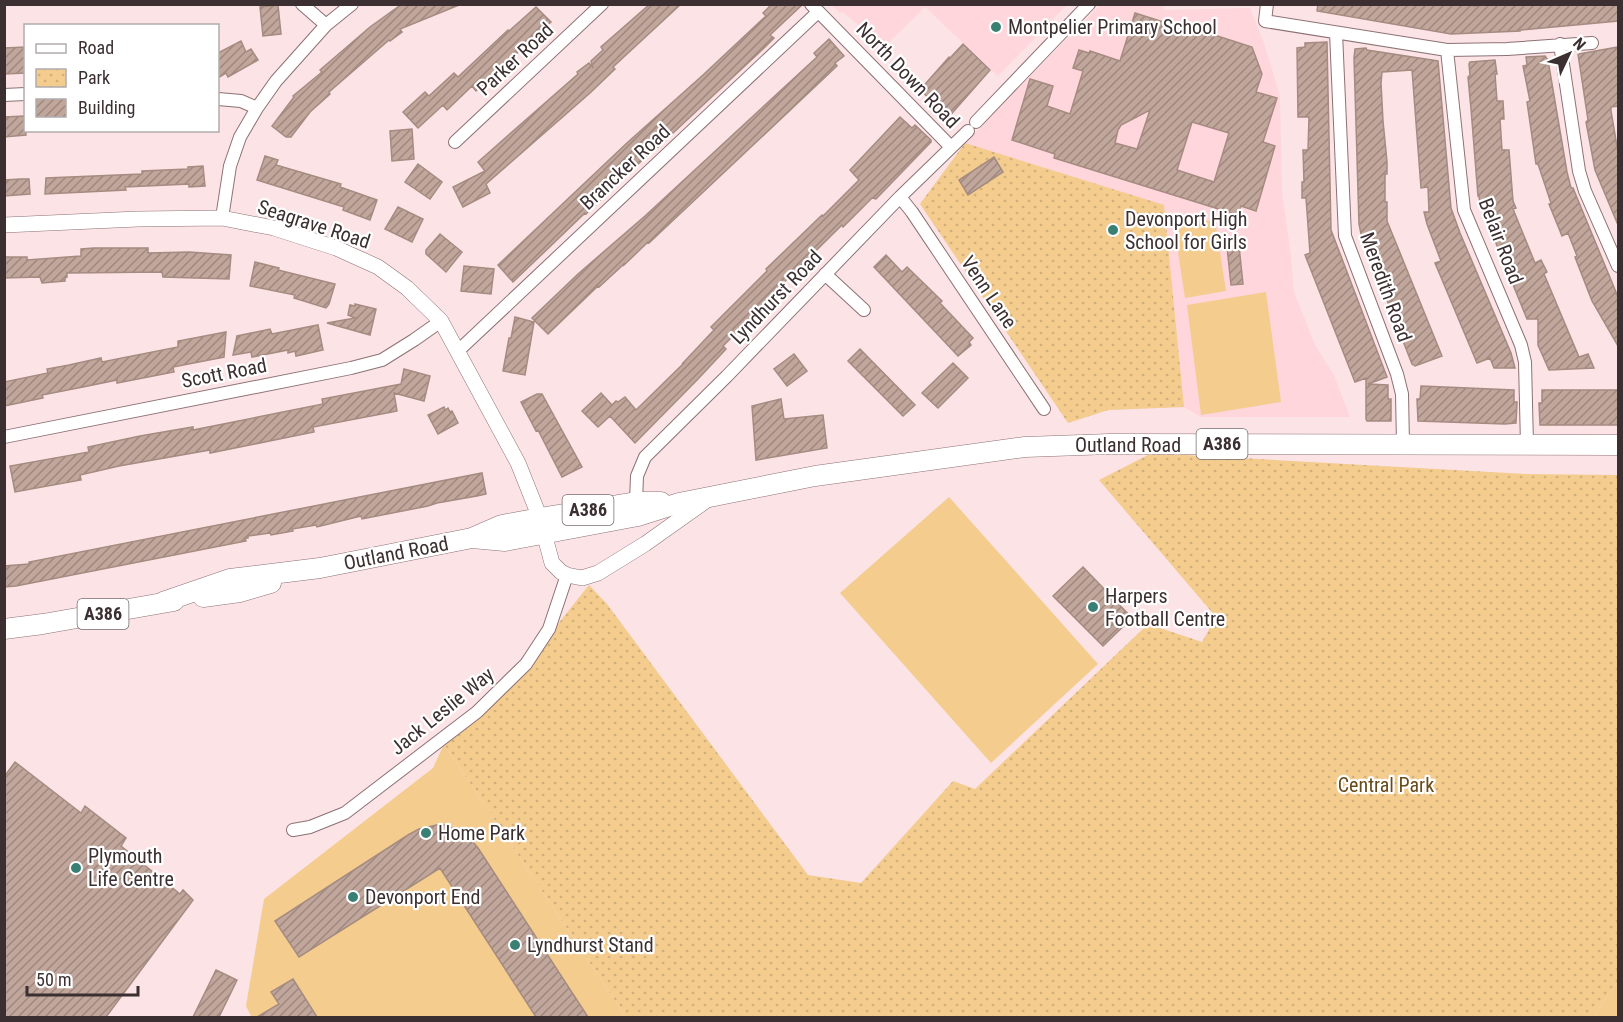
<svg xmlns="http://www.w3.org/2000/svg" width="1623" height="1022" viewBox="0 0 1623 1022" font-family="'Roboto Condensed',sans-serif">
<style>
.built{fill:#fed6db}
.green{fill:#f4cc8e}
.park{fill:url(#park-dots)}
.building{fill:url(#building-hatch);stroke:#a58b80;stroke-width:1.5;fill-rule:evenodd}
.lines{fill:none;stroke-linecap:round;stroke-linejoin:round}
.minor-casing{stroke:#8c7174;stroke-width:14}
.tertiary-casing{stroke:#8c7174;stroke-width:16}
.primary-casing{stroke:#8c7174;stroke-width:21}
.minor{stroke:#fff;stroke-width:12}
.tertiary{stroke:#fff;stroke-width:15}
.primary{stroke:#fff;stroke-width:20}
.poi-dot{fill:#3a7f74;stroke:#fff;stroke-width:2}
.labels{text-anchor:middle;stroke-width:4.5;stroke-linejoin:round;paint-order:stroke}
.shield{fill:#fff;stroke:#766d6f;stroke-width:1.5}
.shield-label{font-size:18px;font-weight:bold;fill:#3b2f31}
.poi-label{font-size:20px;fill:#3b2f31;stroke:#fff;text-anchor:start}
.street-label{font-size:20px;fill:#3b2f31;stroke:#fff}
.park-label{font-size:20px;fill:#684b18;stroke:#fff}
</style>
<defs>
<pattern id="park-dots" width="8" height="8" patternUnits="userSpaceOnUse" patternTransform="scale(1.5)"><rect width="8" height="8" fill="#f4cc8e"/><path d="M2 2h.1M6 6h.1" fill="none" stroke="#d2b07b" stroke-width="1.8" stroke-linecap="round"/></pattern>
<pattern id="building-hatch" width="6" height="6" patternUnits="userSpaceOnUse" patternTransform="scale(1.5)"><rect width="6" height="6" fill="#c1a69b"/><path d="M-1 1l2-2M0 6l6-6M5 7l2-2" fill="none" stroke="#9e887f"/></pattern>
</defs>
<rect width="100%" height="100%" fill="#fce3e6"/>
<path class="built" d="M831,5H1067L998,76L925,7L884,47L843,12L840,13Z
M1100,5H1163L1164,10L1250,8L1264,43L1280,96L1282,191L1291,257L1294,292L1315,345L1334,375L1350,417H1201L1184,407L1108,410L1068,423L920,204L965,143Z"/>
<path class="green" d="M1215,220L1226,291L1185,298L1174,225Z
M1266,292L1281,402L1201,415L1187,305Z
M949,497L1098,664L991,763L840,593Z
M444,744L626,1017L252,1018L246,1006L264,899L433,768Z
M1618,981V1017H1593Z"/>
<path class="park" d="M965,143L1164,205L1184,407L1108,410L1068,423L920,204Z
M1167,454L1526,474L1618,475V981L1593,1017H626L444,744L495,703L589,585L607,604L808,875L861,883L953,781L975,789L1148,624L1202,642L1216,617L1099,480L1148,455Z"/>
<path class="building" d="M402,4L459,5L400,29L402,32L390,41L389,40L329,92L330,94L310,112L291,137H286L272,126L294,97L293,96L322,72L320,70L370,27Z
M650,4H681L613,67L615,69L590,93L486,184L490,193L463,207L453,187L485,171L478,162L578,74L577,72L589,63L593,68L591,61L603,50L601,47Z
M772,4H803L770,35L774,38L763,49L658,147L657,146L586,214L585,213L513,282L498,265L628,142L703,75L766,16L763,13Z
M1318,4H1474V6L1494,4H1618V21L1520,30V31L1451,34L1317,11Z
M278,5L281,34L263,36L260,7Z
M536,7L551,22L476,91L472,86L447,110L443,105L418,128L403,112L425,92L429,96L454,73L458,77L508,30L509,31Z
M1135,13L1179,27L1180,24L1252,47L1262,74L1256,92L1277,98L1263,142L1275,146L1256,211L1241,206L1238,215L1054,158L1055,154L1012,140L1030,79L1053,86L1047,106L1070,114L1083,71L1073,68L1079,50L1089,53L1090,51L1120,61ZM1150,110L1137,149L1115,143L1118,130L1121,125ZM1192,122L1229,133L1214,182L1177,170Z
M829,39L844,56L835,63L837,66L649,243L648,242L624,265V264L599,287L598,286L548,334L532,318L578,274L645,216L817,57L814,53Z
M241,41L246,52L251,49L258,60L228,77L226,73L218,78V53Z
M1327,42L1331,230L1387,377L1368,384L1388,385V399H1391V421H1367L1366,419V378L1355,382L1305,255L1310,253L1306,198H1302V182H1304L1303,150H1308L1309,117H1298L1297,48L1305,47V43Z
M963,44L990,70L947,119L945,120L929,104L932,101L920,90L949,57L950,58Z
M26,47V73L4,74V48Z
M1618,47V106L1611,107V111L1618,152V225L1595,170L1586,122L1588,120L1578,54Z
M1366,48L1367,50L1438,61L1451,208L1460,233L1511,353L1515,368H1494L1490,358L1477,363L1435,263L1441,261L1427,224L1424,212H1429L1428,187L1421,188L1412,70L1382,72L1381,83L1383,121L1387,162V174H1385V202H1387V221L1442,356L1415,366L1412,364L1361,234L1359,224L1354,58L1355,49Z
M1545,56L1548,60L1567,172L1571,188H1573L1618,297V346L1592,301L1575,257L1577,256L1568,233L1562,236L1549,204L1551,203L1538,164H1536L1527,102L1530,101L1523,66L1527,65L1526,57Z
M1495,60L1497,74H1495L1497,101H1503L1504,119H1500L1502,150H1509L1513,201L1516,208L1513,209L1535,263L1541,260L1547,272L1544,274L1579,357L1588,354L1594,368L1549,370L1538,345V319H1527L1480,204L1479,196H1478L1471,109L1468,77L1470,75L1469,64L1470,62Z
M24,116L26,135L4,137V117Z
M900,117L912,128L915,125L931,140V142L876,199L872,198L843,227L842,225L776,290L777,292L723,346L726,349L698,379L635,443L610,416L598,427L582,411L601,393L612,405L616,401L618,402L625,397L636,410L684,363H683L714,330L711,327L767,271L766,269L822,215L823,216L859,180L850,170Z
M412,129L414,159L392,161L390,131Z
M265,156L278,160L276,165L341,184L340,187L377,200L370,220L343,210L344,207L257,180Z
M994,157L1003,172L968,195L959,180Z
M418,164L442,182L430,199L405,182Z
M203,166L205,186L189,187V184L125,187L126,190L45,194L46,178L142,174V171L188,169V167Z
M21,179H29L30,194L4,196V180Z
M398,207L423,219L412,242L385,229Z
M440,234L462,252L446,272L426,254V250Z
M1239,246L1243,284L1231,285L1227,247Z
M94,248H148V253L189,252L231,255L229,279L163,277L162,272L67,273V277L65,278V281L42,283L40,277L4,278V257H27V260L81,256V249Z
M886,255L902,272L907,267L942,301L940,303L973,338L969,342L971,345L958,356L874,267Z
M255,262L279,268L278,270L335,284L329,304L326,308L294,298L295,295L250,286Z
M464,266L494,269L491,294L461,291Z
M355,304L376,309L370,335L327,323L355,318L348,315L350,305L355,306Z
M515,317L534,322L525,375L503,371L509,338H511Z
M318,325L323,350L296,356L295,351L288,353V350L252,357L251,352L233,355L237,336L270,329L272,334Z
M226,332L224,357L173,367L174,372L117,383V380L83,387L42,395L43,398L4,406V382L48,373L47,369L69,365L101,358L102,362L178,347V341Z
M860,349L915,405L903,416L848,361Z
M794,354L807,371L787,386L774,369Z
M953,363L968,378L938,408L922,393Z
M404,369L430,376L424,401L394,393L397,411L392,412L313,427L314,432L210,453V450L119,466L80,475L81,480L15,492L10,466L89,452L88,447L140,436L193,427V430L323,404L322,399L401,384Z
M1421,386L1514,390V402H1517L1516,423L1505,424L1418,421L1417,399H1420Z
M1542,390H1618V425H1540L1539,403H1542Z
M537,394H542L582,467L562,477L538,430L536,431L521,402Z
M781,399L784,419L823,415L827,448L756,460L752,406Z
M444,407L445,410L448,408L450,412L452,411L458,423L438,434L428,415Z
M482,473L486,494L477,496L437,503L428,506L362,519L361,516L317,527L316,525L292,529L293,531L271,535L270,533L248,536V538H245L246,541L16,586L4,587V566L29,564V562Z
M1083,567L1132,618L1103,646L1053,596Z
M15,762L81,813L85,806L126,838L121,846L180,894L183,890L193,900L106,1017H4V777Z
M441,824L458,830L473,842L478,848L588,1017H536L440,868L299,957L275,921L408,835L419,829Z
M216,970L237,980L219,1017H193Z
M293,979L317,1017H257L279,1004L271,992Z"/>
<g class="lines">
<defs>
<path id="minor" d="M302,4L326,25
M811,4L951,147
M1267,4L1265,21L1447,50L1507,49L1592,43
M1336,33L1345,236L1397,374L1402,394L1403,444
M1560,44L1579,171L1585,191L1618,266
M1447,50L1464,210L1521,345L1525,362L1527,445
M4,95L26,94
M218,99L241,101L257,108
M976,122L1089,4
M455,142L602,4
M900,197L912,212L1044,409
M222,218L230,166L240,137L257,108L276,81L326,25L352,4
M825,274L864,310
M458,351L818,12
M4,437L351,368L382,360L414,340L441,321
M636,502L637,476L645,457L727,376L900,197L968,131
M293,830L310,827L345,813L477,712L526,664L549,629L567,575"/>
<path id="tertiary" d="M4,225L138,219L222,218L274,228L336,248L378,267L407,288L441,321L518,463L540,518L552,563L561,572L567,575L582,578L598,573L645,544L707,500"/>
<path id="primary" d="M472,538L505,541L638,516L679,503L815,476L1025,447L1110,444L1618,445
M203,597L240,592L271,583
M163,602L230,579L320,568L472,538L502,525L540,518L636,502H661
M4,629L43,624L174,601"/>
</defs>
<use href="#minor" class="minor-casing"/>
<use href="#tertiary" class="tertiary-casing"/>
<use href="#primary" class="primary-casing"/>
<use href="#minor" class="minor"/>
<use href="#tertiary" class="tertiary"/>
<use href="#primary" class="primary"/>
</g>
<g class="poi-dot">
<circle cx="996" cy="27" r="6"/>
<circle cx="1113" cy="230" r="6"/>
<circle cx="1093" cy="607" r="6"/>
<circle cx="426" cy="833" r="6"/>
<circle cx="76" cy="868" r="6"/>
<circle cx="353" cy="897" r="6"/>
<circle cx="515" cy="945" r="6"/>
</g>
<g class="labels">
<g class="shield">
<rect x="1196.5" y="429" width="51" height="30" rx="4.5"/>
<rect x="562.5" y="495" width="51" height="30" rx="4.5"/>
<rect x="77.5" y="599" width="51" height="30" rx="4.5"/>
</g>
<g class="shield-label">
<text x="1222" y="450">A386</text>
<text x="588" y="516">A386</text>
<text x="103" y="620">A386</text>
</g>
<g class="poi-label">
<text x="1008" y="34">Montpelier Primary School</text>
<text x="1125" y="226">Devonport High<tspan x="1125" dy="23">School for Girls</tspan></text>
<text x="1105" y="603">Harpers<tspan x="1105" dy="23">Football Centre</tspan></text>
<text x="438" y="840">Home Park</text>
<text x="88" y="863">Plymouth<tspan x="88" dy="23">Life Centre</tspan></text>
<text x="365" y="904">Devonport End</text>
<text x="527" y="952">Lyndhurst Stand</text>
</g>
<g class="street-label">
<text transform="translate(515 59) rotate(-43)" y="7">Parker Road</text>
<text transform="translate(908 75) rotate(46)" y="7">North Down Road</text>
<text transform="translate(625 167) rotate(-43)" y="7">Brancker Road</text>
<text transform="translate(314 224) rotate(18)" y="7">Seagrave Road</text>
<text transform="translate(1501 241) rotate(69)" y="7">Belair Road</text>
<text transform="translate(1386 287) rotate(70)" y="7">Meredith Road</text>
<text transform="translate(989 292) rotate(56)" y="7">Venn Lane</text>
<text transform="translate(776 297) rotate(-46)" y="7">Lyndhurst Road</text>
<text transform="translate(224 373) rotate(-11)" y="7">Scott Road</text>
<text x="1128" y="452">Outland Road</text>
<text transform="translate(396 553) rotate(-11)" y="7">Outland Road</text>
<text transform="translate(442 711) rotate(-39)" y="7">Jack Leslie Way</text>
</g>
<g class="park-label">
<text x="1386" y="792">Central Park</text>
</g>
</g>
<rect width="1623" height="1022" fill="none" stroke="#3b2f31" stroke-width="12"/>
<rect x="24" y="24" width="195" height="108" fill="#ffffff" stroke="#b1acad" stroke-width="1.5"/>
<rect x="36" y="44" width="30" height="9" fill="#ffffff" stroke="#b1acad" stroke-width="1.5"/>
<text x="78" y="54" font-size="18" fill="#3b2f31">Road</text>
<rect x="36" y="69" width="30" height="18" fill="url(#park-dots)" stroke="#b1acad" stroke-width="1.5"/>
<text x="78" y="84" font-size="18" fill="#3b2f31">Park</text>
<rect x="36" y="99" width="30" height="18" fill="url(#building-hatch)" stroke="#b1acad" stroke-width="1.5"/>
<text x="78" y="114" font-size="18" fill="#3b2f31">Building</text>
<g transform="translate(1569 54) rotate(46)" stroke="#ffffff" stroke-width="4.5" paint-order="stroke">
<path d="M0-4.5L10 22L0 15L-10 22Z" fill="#3b2f31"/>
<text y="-9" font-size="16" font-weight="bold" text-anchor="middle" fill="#3b2f31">N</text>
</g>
<path d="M27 986v9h111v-9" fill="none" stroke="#3b2f31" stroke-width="3"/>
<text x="36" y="986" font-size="18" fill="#3b2f31" stroke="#ffffff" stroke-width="4.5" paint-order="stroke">50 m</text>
</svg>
